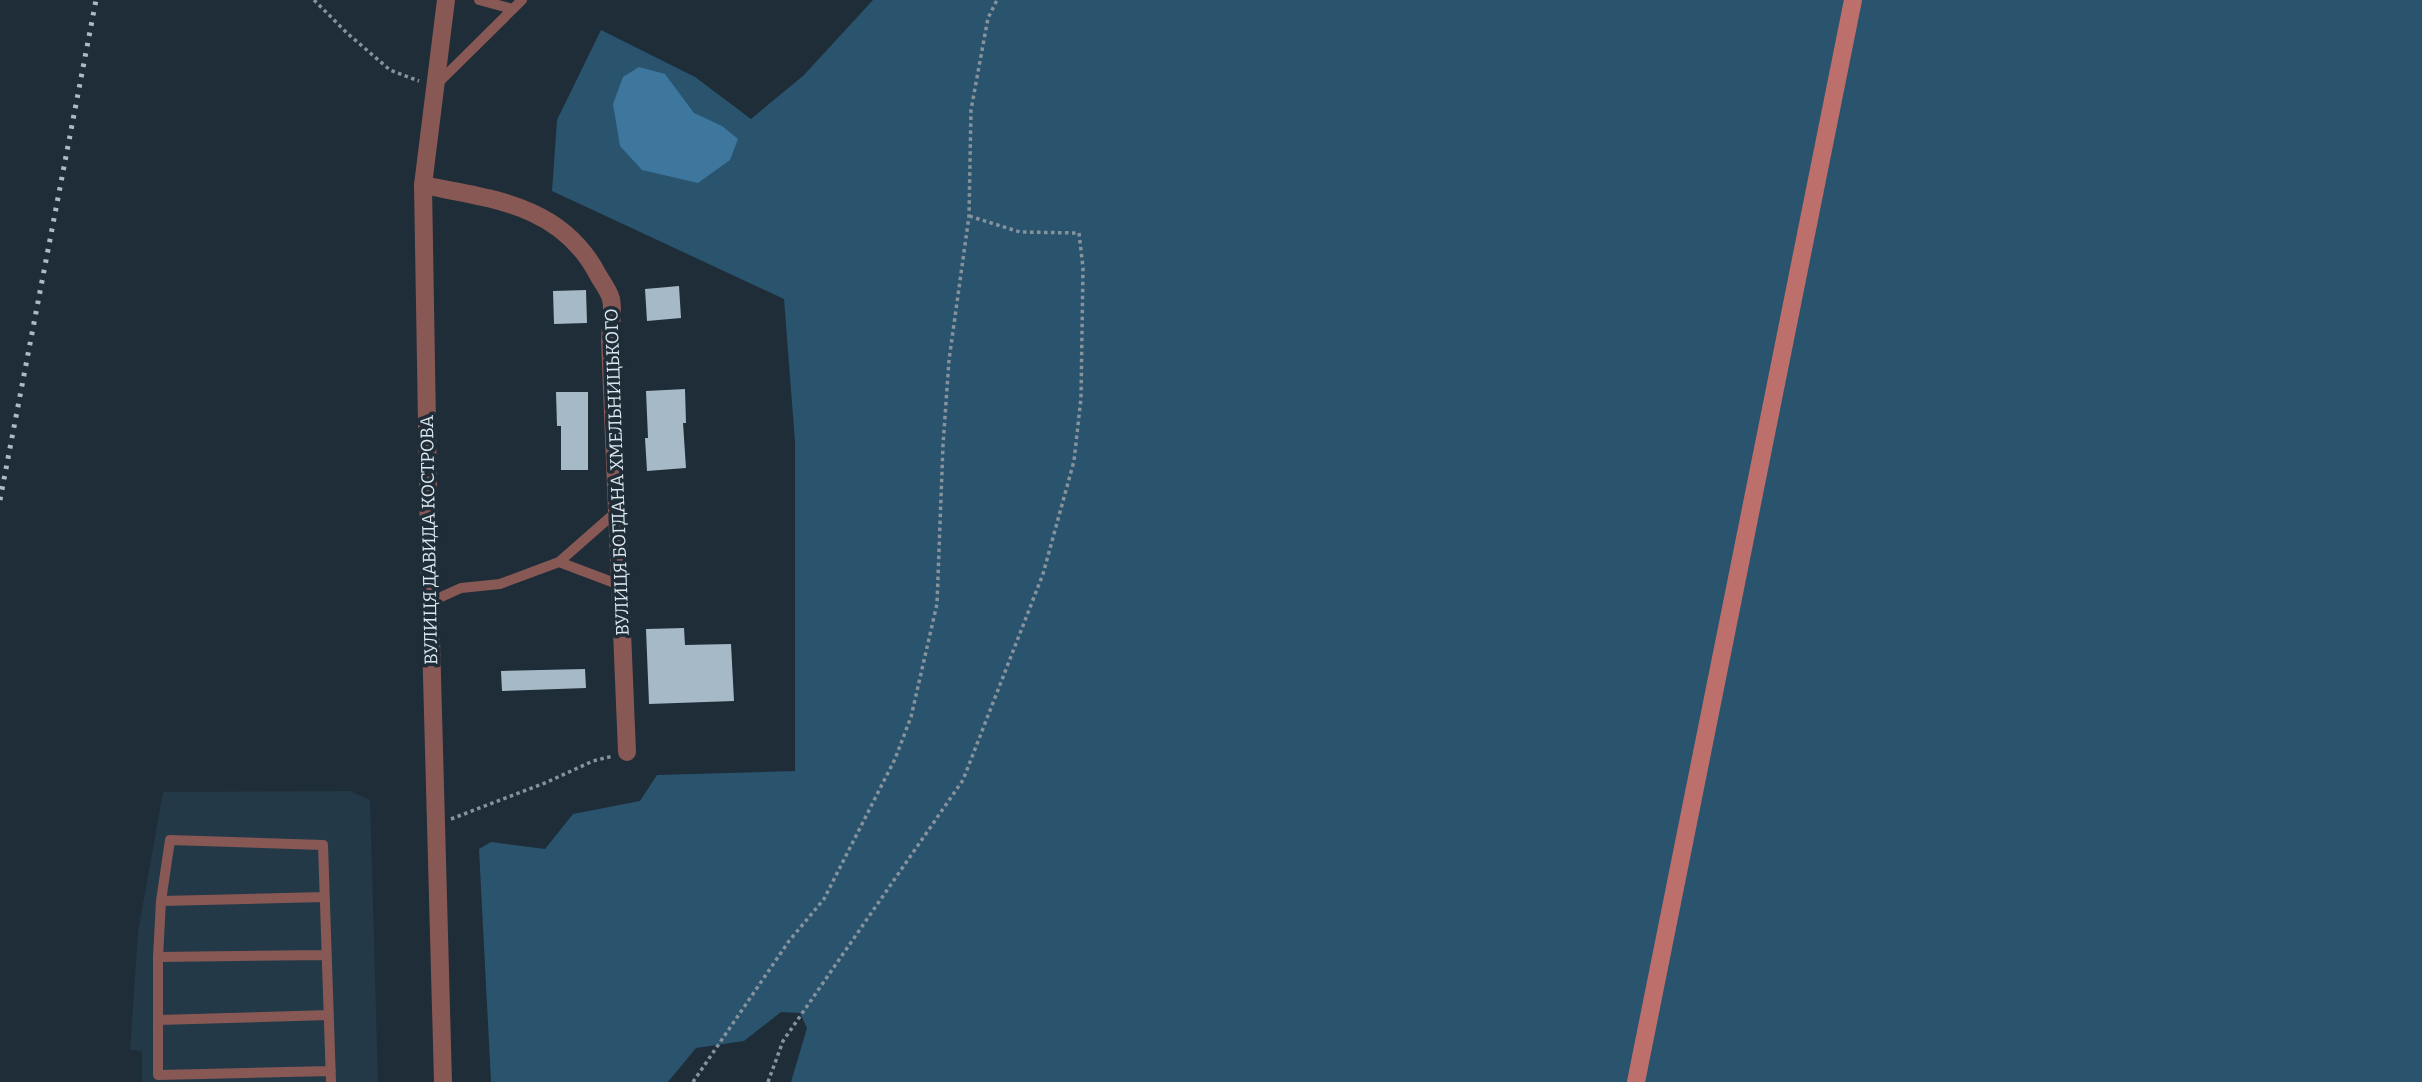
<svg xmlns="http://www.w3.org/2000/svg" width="2422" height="1082" viewBox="0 0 2422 1082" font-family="Bitter,serif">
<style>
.built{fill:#233947}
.green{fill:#2a536e}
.water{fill:#3d779d}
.building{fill:#a6b9c6}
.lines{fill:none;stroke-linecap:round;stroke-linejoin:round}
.path{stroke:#87939c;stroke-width:3.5;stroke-dasharray:3.5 3.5;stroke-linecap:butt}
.service{stroke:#885855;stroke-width:10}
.minor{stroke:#885855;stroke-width:18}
.tertiary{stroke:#885855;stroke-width:18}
.secondary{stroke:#bc6f6b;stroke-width:18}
.rail{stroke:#afbac2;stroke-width:5;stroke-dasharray:3.5 7;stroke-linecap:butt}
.labels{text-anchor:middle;stroke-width:7;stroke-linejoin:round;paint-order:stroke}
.street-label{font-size:18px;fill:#dee8ef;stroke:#1e2d38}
</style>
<rect width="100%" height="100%" fill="#1e2d38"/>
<path class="built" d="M350,791L370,800L378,1082H142V1051L130,1050L138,932L163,792Z"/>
<path class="green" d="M873,0H2422V1082H791L807,1028L800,1013L781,1012L744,1041L696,1048L668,1082H491L479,849L491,842L545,849L573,814L640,801L657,775L795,771V442L784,299L552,191L557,120L601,30L695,77L751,119L804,75Z"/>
<path class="water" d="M639,67L665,74L694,113L722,126L738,139L730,160L698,183L642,170L620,146L613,104L623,77Z"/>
<path class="building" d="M679,286L681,318L647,321L645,289Z
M586,290L587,323L554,324L553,291Z
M685,389L686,423H683L686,468L647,471L645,438H648L646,391Z
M556,392H588V470H561V426H557Z
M684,628L685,645L731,644L734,701L649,704L646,629Z
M585,669L586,688L502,691L501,671Z"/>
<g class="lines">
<path class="path" d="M314,0L347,33L390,70L419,81
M451,819L545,783L593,761L613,756
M693,1082L789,941L824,899L895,759L911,717L937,604L943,445L949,360L969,216L971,110L988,18L997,0
M768,1082L783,1041L963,780L1043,574L1074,461L1081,398L1083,268L1079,233L1020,232L969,216"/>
<path class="service" d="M479,0L513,9
M437,84L522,0
M559,562L620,585
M430,602L461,588L500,584L559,562L616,512
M324,897L161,901L170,840L323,845L331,1082
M161,901L158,957L326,955
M158,957V1020L329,1015
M158,1020V1075L331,1071"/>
<path class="minor" d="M423,185C493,199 562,205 598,275C602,282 609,291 611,299C614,312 610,329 610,342L627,752"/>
<path class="tertiary" d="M443,1082L430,602L423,185L446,0"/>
<path class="secondary" d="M1636,1082L1853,0"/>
<path class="rail" d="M0,500L96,0"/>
</g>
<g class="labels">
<g class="street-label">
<text transform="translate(617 472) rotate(-92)" y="6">ВУЛИЦЯ БОГДАНА ХМЕЛЬНИЦЬКОГО</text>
<text transform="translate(429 540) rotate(-91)" y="6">ВУЛИЦЯ ДАВИДА КОСТРОВА</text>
</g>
</g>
</svg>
